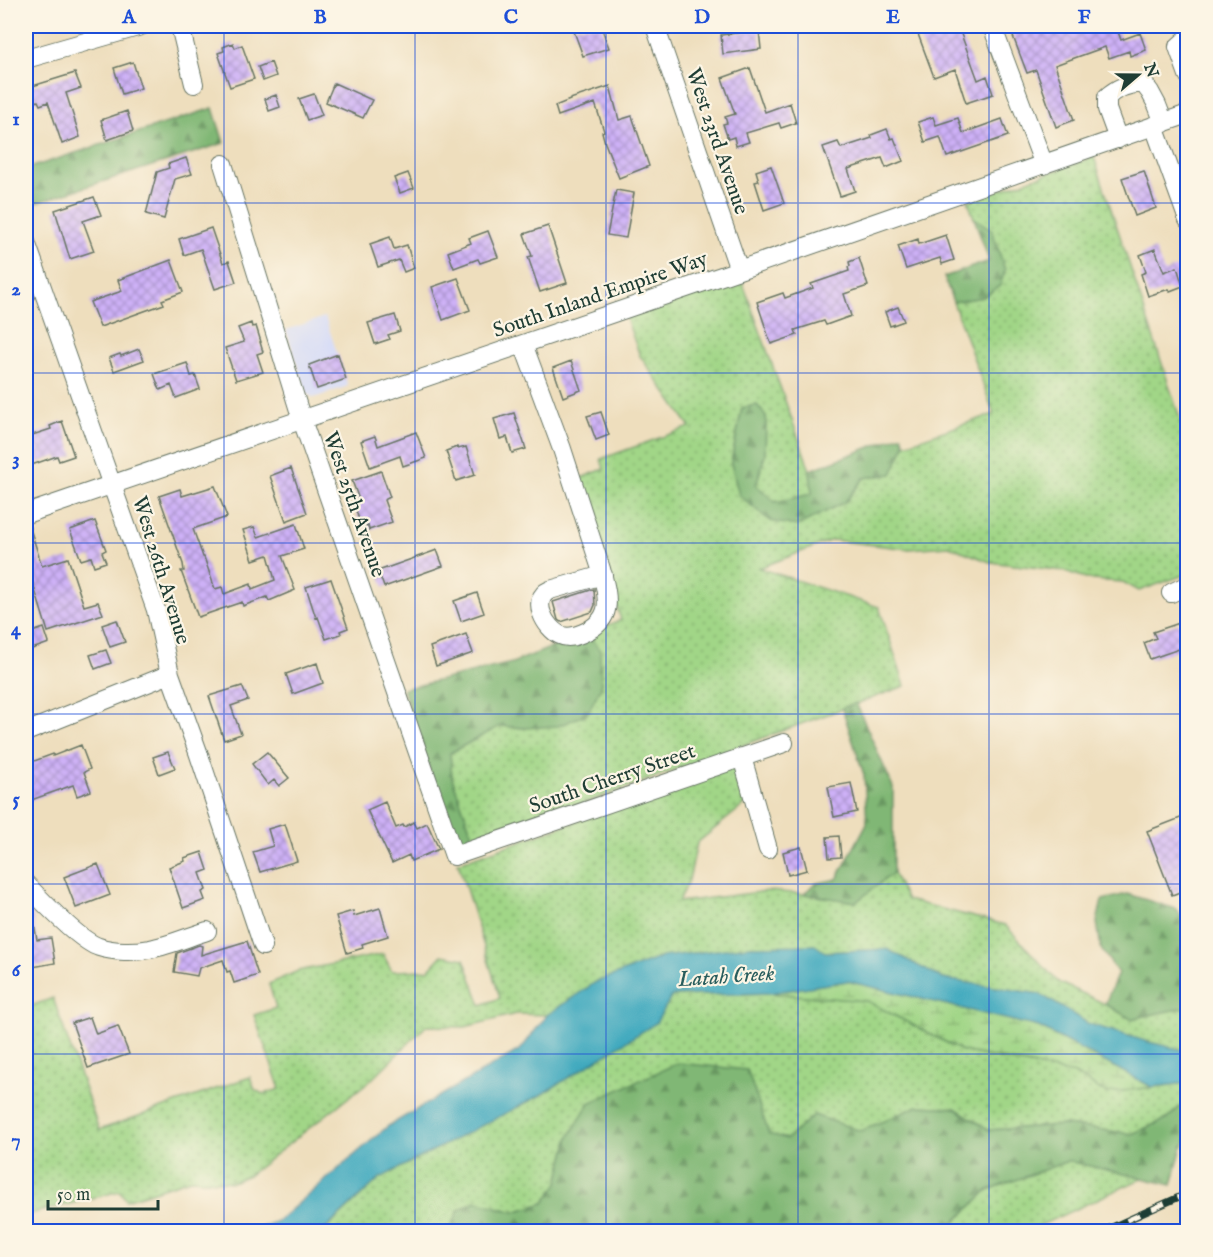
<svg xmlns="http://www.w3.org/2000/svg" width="1213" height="1257" viewBox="0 0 1213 1257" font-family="'IM FELL English',serif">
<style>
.built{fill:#d2d9f9}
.grass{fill:url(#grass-dots);stroke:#608a5e;stroke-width:1.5}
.forest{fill:url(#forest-firs);stroke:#507a54;stroke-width:1.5}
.wetland{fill:url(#wetland-marsh);stroke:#608a5e;stroke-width:1.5}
.water{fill:#3ea8be;stroke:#2e7279;stroke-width:1.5}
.building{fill:url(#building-cross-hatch)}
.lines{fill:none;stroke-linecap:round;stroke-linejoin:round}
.minor-casing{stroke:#677564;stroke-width:20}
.minor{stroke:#fff;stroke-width:18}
.rail-casing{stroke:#1f3d34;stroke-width:7}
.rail{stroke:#fcf5e5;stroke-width:4.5;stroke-dasharray:14;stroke-linecap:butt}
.grid{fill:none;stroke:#1d4ed8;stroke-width:1.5;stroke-opacity:0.55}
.labels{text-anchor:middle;stroke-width:4.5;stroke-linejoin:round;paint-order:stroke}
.street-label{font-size:21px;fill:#1f3d34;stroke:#fcf5e5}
.water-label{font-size:22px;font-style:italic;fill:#285d5d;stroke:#fcf5e5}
.neatline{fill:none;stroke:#1d4ed8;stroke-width:2}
.grid-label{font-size:20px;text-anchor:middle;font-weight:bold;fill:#1d4ed8}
</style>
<defs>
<pattern id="grass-dots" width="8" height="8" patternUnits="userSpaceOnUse" patternTransform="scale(1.5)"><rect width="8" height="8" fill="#a1d687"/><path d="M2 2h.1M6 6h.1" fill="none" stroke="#83af6f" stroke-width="1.8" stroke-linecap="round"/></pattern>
<pattern id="forest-firs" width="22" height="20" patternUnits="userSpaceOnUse" patternTransform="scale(1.5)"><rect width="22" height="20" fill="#80b774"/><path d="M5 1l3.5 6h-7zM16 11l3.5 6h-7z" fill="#689660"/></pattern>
<pattern id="wetland-marsh" width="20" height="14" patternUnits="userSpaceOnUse" patternTransform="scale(1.5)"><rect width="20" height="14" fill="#a1d687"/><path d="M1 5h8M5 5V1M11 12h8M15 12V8" fill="none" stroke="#83af6f"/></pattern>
<pattern id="building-cross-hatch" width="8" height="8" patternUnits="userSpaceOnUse" patternTransform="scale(1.5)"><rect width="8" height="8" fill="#ceb1f7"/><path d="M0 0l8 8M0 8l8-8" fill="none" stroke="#a791c9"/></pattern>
</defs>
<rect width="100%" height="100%" fill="#fcf5e5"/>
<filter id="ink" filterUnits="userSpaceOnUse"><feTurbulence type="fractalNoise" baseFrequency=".0167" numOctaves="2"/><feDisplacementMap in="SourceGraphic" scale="12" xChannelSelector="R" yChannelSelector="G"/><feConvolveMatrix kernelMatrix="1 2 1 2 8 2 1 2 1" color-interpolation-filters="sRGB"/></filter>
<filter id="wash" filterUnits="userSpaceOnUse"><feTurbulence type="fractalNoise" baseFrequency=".008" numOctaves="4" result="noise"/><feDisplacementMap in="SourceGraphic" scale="24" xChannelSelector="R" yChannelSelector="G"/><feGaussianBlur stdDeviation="1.35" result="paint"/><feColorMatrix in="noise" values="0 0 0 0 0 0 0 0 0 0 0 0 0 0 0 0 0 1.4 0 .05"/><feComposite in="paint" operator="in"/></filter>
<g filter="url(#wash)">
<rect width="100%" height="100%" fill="#eedebd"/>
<path class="built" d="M325,317L348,386L314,398L307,394L286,330Z"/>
<path class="grass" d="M1094,157L1187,440V574L1139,591L1123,582L1092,580L1064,571L990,562L949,546L909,549L832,540L759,568L879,607L905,686L475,843L452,778L450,753L500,726L524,728L588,633L621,620L576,480L604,469L601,459L690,427L640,356L626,318L741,278L810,470L812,494L775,502L756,485L765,455L766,416L757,405L742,408L731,463L739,494L758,511L845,502L864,478L892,473L905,444L994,414L953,302L983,297L1000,286L992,230L974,218L968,201Z
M738,765L749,801L697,843L689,880L678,902L769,891L804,894L856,902L893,873L907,900L1005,925L1058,982L1105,1004L1131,1019L1187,1007V1051L1148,1042L1089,1024L1040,994L943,979L887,949L824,952L750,946L662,957L596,982L547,1015L516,1014L465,1027L426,1026L372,1079L249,1175L232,1182L190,1179L126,1200L120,1191L26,1215V1008L53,998L99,1130L250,1077L255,1090L263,1094L280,1089L254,1015L276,1008L269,984L298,971L383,954L392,971L428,970L442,955L464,959L481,1005L500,998L458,863Z
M770,993L867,1001L962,1051L1075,1074L1106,1093L1187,1083V1100L1167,1119L1132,1134L1065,1125L989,1130L955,1108L918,1106L861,1131L814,1115L787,1139L769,1135L747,1070L569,1137L558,1183L544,1203L514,1212L475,1201L459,1210L449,1231L323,1232L380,1178L539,1096L655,1023L671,996Z
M1068,1161L1143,1178L1028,1231L945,1232L988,1190Z"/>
<path class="forest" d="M213,108L224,143L26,206V169Z
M974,218L992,230L1005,270L1000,286L983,297L953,302L944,277L989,261Z
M757,405L766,416L765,455L756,485L775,502L812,494L810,470L902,435L905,444L892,474L864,478L845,502L797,526L770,521L739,495L731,463L742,408Z
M588,633L600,650L601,687L587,714L558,726L524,728L500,726L450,753L452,778L475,843L461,844L452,839L403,689L512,663Z
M856,703L893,787V873L856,902L804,894L814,884L837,879L867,823L864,775L842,708Z
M1127,894L1176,909L1187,925V1007L1131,1019L1105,1004L1118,973L1101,949L1097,922L1102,900Z
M678,1063L747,1070L769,1134L787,1139L814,1115L861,1131L918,1106L955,1108L989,1130L1065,1125L1132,1134L1167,1119L1181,1106L1187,1112V1141L1182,1147L1172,1185L1068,1161L988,1190L945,1231H449L459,1210L475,1201L514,1212L544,1203L558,1183L569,1137L589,1103Z"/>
<path class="wetland" d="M847,981L1039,1027L1152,1087L1106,1093L1075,1074L963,1051L867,1001L770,993Z"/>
<path class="water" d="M815,945L825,952L887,949L943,979L1040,994L1089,1024L1148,1042L1187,1051V1083L1152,1087L1039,1027L847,981L770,993L672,996L656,1023L539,1096L380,1178L323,1231H253L279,1220L388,1126L521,1049L547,1015L596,982L662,957L750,946Z"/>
<g id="blocks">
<path class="building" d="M572,26H601L609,48L583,56Z
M915,26H958L978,80L987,76L993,94L966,103L955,69L934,77Z
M1009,26H1116L1121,40L1140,33L1146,50L1130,56L1129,51L1109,58L1105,47L1055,65L1074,120L1056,127L1036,70L1027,73Z
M759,30L761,49L723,54L721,35Z
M233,43L235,48L242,45L254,79L230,87L218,53L224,51L223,47Z
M133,62L141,88L122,94L114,68Z
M271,62L276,76L263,81L258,67Z
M750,68L765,112L790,103L796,123L781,128L779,123L746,133L749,142L736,146L734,137L728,139L723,124L727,123L725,117L735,114L722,78Z
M75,73L81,88L66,93L80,137L62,144L48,102L40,105L38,101L26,106V88Z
M334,83L372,100L363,118L326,102Z
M610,86L619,120L632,116L649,166L619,178L605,143L602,132L604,131L595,103L558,116L555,106L570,100V99Z
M314,94L322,115L307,120L299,99Z
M276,95L280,107L269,111L265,99Z
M127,111L133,131L107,140L101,120Z
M933,117L936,125L958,118L963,133L1002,119L1008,136L947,157L940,137L925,142L918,122Z
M887,129L891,139L894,138L903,161L886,168L882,158L848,169L855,191L840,196L823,147L838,142L841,148L872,138L871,135Z
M186,158L192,174L175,179L164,219L146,214L157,172L169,168L168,164Z
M771,166L784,203L764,210L755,182L759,181L756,171Z
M1144,171L1156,208L1135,216L1122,178Z
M408,173L414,188L400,193L394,178Z
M616,190L634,193L626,238L607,235Z
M94,197L101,215L83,221L94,251L70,259L55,210Z
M548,226L567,283L540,292L528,257L532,256L524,234Z
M211,228L223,263L229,261L236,282L215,289L201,249L184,255L179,239Z
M488,231L498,257L480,263L478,259L454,268L448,252L471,243L469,238Z
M946,235L954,260L942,264L940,258L906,269L898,246L918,239L919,244Z
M390,237L394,249L407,245L414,268L404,272L399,260L378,267L370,244Z
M1155,249L1164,272L1177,267L1183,286L1170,291L1169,289L1148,296L1141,274L1146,272L1140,255Z
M859,258L868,286L844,294L851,316L826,325L824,321L795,330L797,335L771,344L757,302L783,293L785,298L813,288L811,284L849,271L848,267L850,266L849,262Z
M171,260L183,292L162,300L164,304L100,327L90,302L122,291L118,280Z
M458,278L470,310L443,320L432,287Z
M898,307L904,321L890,326L885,312Z
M395,315L400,331L388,335L390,339L375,344L368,323Z
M251,323L252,327L256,326L261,342H260L263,352L257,354L263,372L236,380L225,348L244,342L238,328Z
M139,349L144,360L114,371L109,358L120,354L121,356Z
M338,354L346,379L317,389L309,365Z
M571,361L581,390L563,397L553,368Z
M187,363L191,376L195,375L200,389L176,398L171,385L160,390L154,374Z
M601,412L609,435L596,440L587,416Z
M514,413L526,449L512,453L507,437L500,439L494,419Z
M62,421L74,456L59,461L57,456L26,467V437L51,429L50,426Z
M416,432L426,458L403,466L400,456L370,467L361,441L375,436L378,446Z
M457,447L458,449L466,447L475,475L456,481L446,451Z
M291,468L307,513L286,521L270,476Z
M381,471L390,497L384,500L392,522L369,530L368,525L365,527L362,519L359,520L354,504L360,502L352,481Z
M215,486L227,517L193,529L203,557H204L215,589L222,587L224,594L251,584L252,589L275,580L268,555L253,560L243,530L254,527L258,537L296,524L304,549L282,556L295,590L269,601L267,597L243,606L242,602L198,617L181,571H184L183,564L159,496L180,489L182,496Z
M95,521L106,550L102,552L106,562L94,566L91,557L81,560L70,530Z
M26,525H29L42,566L68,558L84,606L98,602L103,614L48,632L26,561Z
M437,550L443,566L384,587L378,571Z
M331,579L348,628L340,631L341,634L326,639L318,617L316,618L306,587Z
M594,589L595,605L592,612L561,622L558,620L553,602Z
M477,593L484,613L461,621L454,601Z
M117,620L125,642L110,647L102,625Z
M1188,620V646L1150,659L1144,643L1156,638L1153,632Z
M44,628L49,643L29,650L26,639V634Z
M466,634L473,653L436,666L430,647Z
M106,650L111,663L95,669L90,655Z
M317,663L323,683L293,694L286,674Z
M242,686L248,700L231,706L241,734L224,740L209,696Z
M81,745L90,769L84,772L91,791L77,796L73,785L26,802V764L53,754V756Z
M168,752L175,768L159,774L153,757Z
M267,752L289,778L279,786L274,780L268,785L252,764Z
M851,783L857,812L834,817L828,787Z
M385,802L396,828L403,825L404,827L414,822L417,828L427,823L439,849L411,861L409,855L392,863L367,810Z
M1188,815V889L1172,895L1147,831Z
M285,824L297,861L260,872L253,852L273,846L268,829Z
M839,836L841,857L829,858L827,837Z
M801,847L807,870L788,875L783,852Z
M202,852L208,870L200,873L206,890L202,892L205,900L183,908L169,867L185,861L184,858Z
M98,864L110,895L76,908L64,877Z
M380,908L388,936L362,944L363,948L347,953L336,916L353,911L354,916Z
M26,912H32L37,940L51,938L55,963L33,967L31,959L26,960Z
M247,941L258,975L234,983L230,971L227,972L223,960L199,968L197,976L174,972L177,953L199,945L202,946L201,955Z
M90,1017L96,1034L118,1026L129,1054L88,1068L72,1023Z"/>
</g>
</g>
<g filter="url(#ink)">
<use href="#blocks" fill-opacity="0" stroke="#677564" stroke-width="1.5"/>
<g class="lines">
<defs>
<path id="minor" d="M180,26L194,84
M655,26L739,270
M992,26L1044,165
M1188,38L1178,47L1188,75
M26,59L141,26
M1154,126L1188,220
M1118,139L1107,109V97C1118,87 1130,83 1144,84L1150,92L1157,105L1164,123
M223,164L302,420L454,856L784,743
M26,242L156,610L170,674L198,752L263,946
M523,344L562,449L601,569C608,597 615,619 583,633C576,636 568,639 560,635C546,629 529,599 550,590L603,575
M26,514L739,270L1188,114
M1171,593L1188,585
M26,732L170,674
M742,757L768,849
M26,884C41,900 80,941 99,947C114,952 134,952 150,949C169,945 188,937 207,931"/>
</defs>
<use href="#minor" class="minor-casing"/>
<use href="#minor" class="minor"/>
<defs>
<path id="rail" d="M1101,1232L1188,1193"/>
</defs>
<use href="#rail" class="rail-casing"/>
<use href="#rail" class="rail"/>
</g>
</g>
<path class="grid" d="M224,26V1232M415,26V1232M606,26V1232M798,26V1232M989,26V1232M26,203H1188M26,373H1188M26,543H1188M26,714H1188M26,884H1188M26,1054H1188"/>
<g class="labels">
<g class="street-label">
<text transform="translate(718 141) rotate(71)" y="7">West 23rd Avenue</text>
<text transform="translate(600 294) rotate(-19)" y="7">South Inland Empire Way</text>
<text transform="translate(355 504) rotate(71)" y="7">West 25th Avenue</text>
<text transform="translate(162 570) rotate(73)" y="7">West 26th Avenue</text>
<text transform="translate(612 778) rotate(-19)" y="7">South Cherry Street</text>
</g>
<g class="water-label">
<text transform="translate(726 975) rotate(-4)" y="8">Latah Creek</text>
</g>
</g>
<rect width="1213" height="1257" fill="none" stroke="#fcf5e5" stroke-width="66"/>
<g transform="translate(1138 75) rotate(70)" stroke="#fcf5e5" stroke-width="4.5" paint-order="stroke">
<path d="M0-4.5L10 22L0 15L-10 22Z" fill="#1f3d34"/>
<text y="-9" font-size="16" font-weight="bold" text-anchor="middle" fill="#1f3d34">N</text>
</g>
<path d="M48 1200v9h110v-9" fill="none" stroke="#1f3d34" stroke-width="3"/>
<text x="57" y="1200" font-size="18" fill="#1f3d34" stroke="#fcf5e5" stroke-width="4.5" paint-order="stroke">50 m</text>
<rect x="33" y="33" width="1147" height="1191" class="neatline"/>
<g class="grid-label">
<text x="129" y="23">A</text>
<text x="320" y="23">B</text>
<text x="511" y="23">C</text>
<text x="702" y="23">D</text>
<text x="893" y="23">E</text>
<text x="1084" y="23">F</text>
<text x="16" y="125">1</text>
<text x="16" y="295">2</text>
<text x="16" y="465">3</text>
<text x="16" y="635">4</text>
<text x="16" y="805">5</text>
<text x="16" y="976">6</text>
<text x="16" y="1146">7</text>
</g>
</svg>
